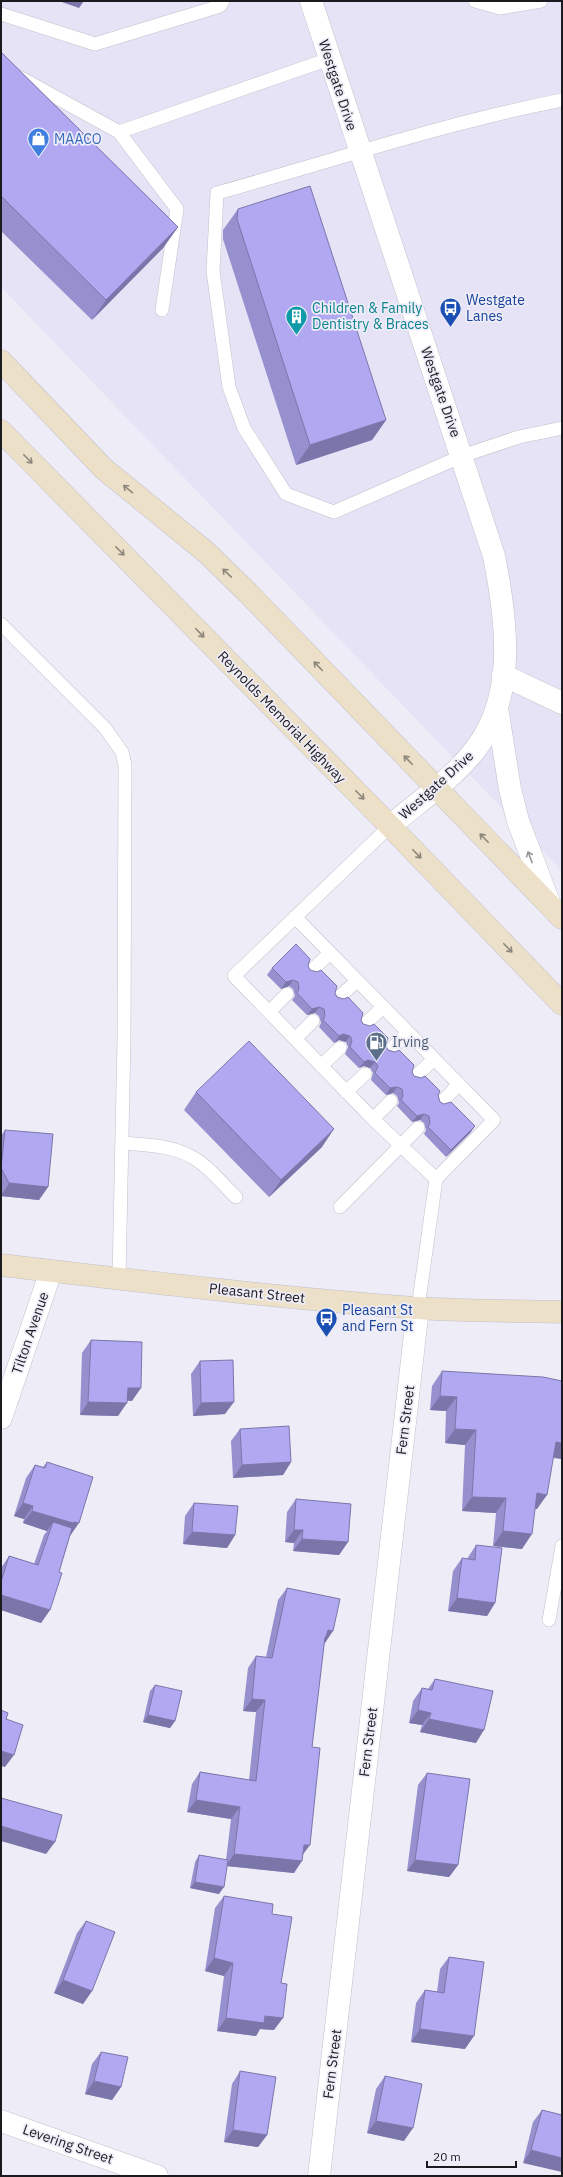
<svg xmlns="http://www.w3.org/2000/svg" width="563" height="2177" viewBox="0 0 563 2177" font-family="'IBM Plex Sans',sans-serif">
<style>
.built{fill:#e7e3f6}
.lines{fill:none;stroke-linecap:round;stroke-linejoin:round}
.lane-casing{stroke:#c2c0cb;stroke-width:14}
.street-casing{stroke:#c2c0cb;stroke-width:23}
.secondary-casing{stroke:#c2c0cb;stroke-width:23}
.lane{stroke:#fff;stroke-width:13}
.street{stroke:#fff;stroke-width:22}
.secondary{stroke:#ece0c8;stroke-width:22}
.wall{fill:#9790cf}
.shaded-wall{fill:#7b76a9}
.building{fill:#b0a8f1;stroke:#7b76a9}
.oneway{stroke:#8e877c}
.oneway2{stroke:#98989a}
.labels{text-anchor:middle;stroke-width:3.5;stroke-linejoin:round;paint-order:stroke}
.street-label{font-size:14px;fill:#1b1a1e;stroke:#eeecf7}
.shop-label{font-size:14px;fill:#366cbe;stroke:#eeecf7;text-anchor:start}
.transit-label{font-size:14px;fill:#164399;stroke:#eeecf7;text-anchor:start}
.culture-label{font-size:14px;fill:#0d838f;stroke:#eeecf7;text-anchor:start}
.service-label{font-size:14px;fill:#4e5e75;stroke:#eeecf7;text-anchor:start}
</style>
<rect width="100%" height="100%" fill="#eeecf7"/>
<path class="built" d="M1,1H562V871L1,287Z"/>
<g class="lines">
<defs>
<path id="lane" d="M475,1L500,8L541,1
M1,14L95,44L220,6L223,1
M19,77L119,132L329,59
M562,100C445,123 332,161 217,193L213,271L229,387L244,428L286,494L334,512L462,456L519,437L562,428
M119,132L177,209L162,310
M1,624L105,728L122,752L125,765L124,1039L119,1278
M390,826L234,976L373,1119L436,1179L418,1308
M295,917L494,1120L436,1179
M311,971L330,953
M338,998L357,981
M269,1012L287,994
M364,1025L383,1007
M295,1039L313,1021
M389,1051L408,1033
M321,1066L340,1048
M415,1077L434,1059
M346,1092L365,1074
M441,1103L459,1084
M373,1119L391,1101
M122,1143C147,1145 175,1145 197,1160C211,1169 223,1185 236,1197
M340,1207L418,1128
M549,1620L562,1546"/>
<path id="street" d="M311,1L494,556C507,621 518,702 470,756C448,782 416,804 390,826
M503,675L562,703
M497,708L510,789L518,821L550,905
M1,1418L51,1271
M1,2121L157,2176
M319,2176L418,1308"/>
<path id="secondary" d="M1,361L104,469L206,552L248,593L562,918
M1,431L390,826L562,1004
M1,1265C139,1281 278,1298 417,1308C465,1311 514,1311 562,1312"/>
</defs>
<use href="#lane" class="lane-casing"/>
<use href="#street" class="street-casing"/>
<use href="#secondary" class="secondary-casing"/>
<use href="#lane" class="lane"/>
<use href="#street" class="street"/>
<use href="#secondary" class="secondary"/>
</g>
<path class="wall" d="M1,52L178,227L163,248L92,320L1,231Z
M238,209L386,420L372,440L296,465L223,239V230Z
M308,966L310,970L335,993L337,997L361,1020L363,1024L386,1046L388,1050L412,1072L414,1076L438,1095L440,1102L475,1126L470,1133L446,1157L424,1134L426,1130L424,1123L420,1120L412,1122L397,1106L399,1103L397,1096L393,1093L386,1095L371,1080L373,1073L370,1068L364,1066L359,1068L345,1054L348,1047L346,1042L339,1040L334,1043L319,1027L321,1023L319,1016L315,1013L307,1015L292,1000L295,996L293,989L289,986L281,989L267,975L272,968Z
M196,1092L322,1147L269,1197L184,1110Z
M5,1130L48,1187L39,1200L1,1196V1136Z
M91,1340L132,1401L127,1400L118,1416L80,1415L82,1353Z
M200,1361L225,1414L193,1416L191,1374Z
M442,1371L562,1381V1459L553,1458L537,1509H535L522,1549L493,1546L496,1513L462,1511L465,1445L445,1443L446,1411L430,1410L432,1386Z
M240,1429L291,1462L283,1475L233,1478L231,1441Z
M47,1462L70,1536L59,1572L50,1610L41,1623L1,1610V1568L9,1556L34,1564L44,1535L47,1531L23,1523L24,1519L14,1516L26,1478L35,1465L43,1467Z
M296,1499L348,1542L339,1555L293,1551L294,1543L285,1542L287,1512Z
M194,1503L235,1535L227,1548L183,1544L185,1516Z
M476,1545L495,1603L487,1616L448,1611L453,1571L462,1558L467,1559Z
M287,1588L325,1643H324L312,1747L303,1855L294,1873L227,1866L219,1894L190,1888L195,1862L199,1855L226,1860L231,1819L187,1812L192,1784L200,1772L249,1780L256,1712L243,1711L248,1668L256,1656L266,1657L278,1600Z
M435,1679L476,1743L420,1732L422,1725L409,1723L413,1701L422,1688L428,1689Z
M155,1685L175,1721L170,1728L143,1722L150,1691Z
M427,1773L458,1865L449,1877L407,1871L418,1785Z
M224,1896L272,1914L281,1983L274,2030L260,2029L256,2036L217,2031L224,1976L205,1971L215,1908Z
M86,1921L92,1991L83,2004L54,1993L77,1933Z
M449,1957L465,2049L411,2042L416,2003L425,1990L437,1992L440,1969Z
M101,2052L121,2087L112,2100L85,2094L92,2064Z
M240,2071L267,2135L258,2147L224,2142L232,2084Z
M385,2076L404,2141L367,2133L376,2089Z
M542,2110L562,2115L523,2163L533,2122Z"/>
<path class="shaded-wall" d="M59,1H84L79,8Z
M178,227L163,248L92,320L106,300Z
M386,420L372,440L296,465L310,445Z
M293,980L289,986L281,989L286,982Z
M319,1007L315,1013L307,1015L312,1009Z
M343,1034L350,1036L346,1042L339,1040L334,1043L339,1036Z
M368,1060L375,1062L370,1068L364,1066L359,1068L364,1062Z
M397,1087L393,1093L386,1095L390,1088Z
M424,1114L420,1120L412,1122L417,1116Z
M475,1126L470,1133L446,1157L451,1150Z
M334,1129L322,1147L269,1197L281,1180Z
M9,1183L48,1187L39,1200L1,1196Z
M128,1388H141L132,1401L119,1400Z
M440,1396L457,1397L446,1411L430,1410Z
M88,1402L127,1403L118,1416L80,1415Z
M234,1402L225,1414L193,1416L201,1403Z
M455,1429L476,1430L465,1445L445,1443Z
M556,1442L562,1443V1459L545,1456Z
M291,1462L283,1475L233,1478L242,1465Z
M537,1493L547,1495L537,1509L526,1508Z
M472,1497L506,1498L496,1513L462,1511Z
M23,1503L33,1506L24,1519L14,1516Z
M32,1511L74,1522L79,1523L70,1536L53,1522L47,1531L23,1523Z
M294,1530H303L294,1543L285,1542Z
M503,1531L532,1534L522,1549L493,1546Z
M192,1532L235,1535L227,1548L183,1544Z
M302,1539L348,1542L339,1555L293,1551Z
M1,1595L50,1610L41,1623L1,1610Z
M457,1598L495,1603L487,1616L448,1611Z
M328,1630L333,1631L325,1643H322Z
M252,1699L265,1700L256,1712L243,1711Z
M418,1710L431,1713L422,1725L409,1723Z
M148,1715L175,1721L170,1728L143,1722Z
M429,1719L484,1730L476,1743L420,1732Z
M1,1751L14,1755L5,1767L1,1766Z
M196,1800L240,1807L231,1819L187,1812Z
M1,1826L55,1842L46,1854L1,1841Z
M304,1845H310L301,1857Z
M234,1854L302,1861L294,1873L226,1866Z
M415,1860L458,1865L449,1877L407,1871Z
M195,1882L224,1887L219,1894L190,1888Z
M214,1958L233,1963L224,1976L205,1971Z
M63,1980L92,1991L83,2004L54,1993Z
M265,2016L283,2018L274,2030L260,2029L256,2036L217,2031L226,2018Z
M420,2029L474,2036L465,2049L411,2042Z
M94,2081L121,2087L112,2100L85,2094Z
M376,2121L413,2128L404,2141L367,2133Z
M233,2130L267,2135L258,2147L224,2142Z
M531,2150L562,2158V2172L523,2163Z"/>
<path class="building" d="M1,52L178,227L106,300L1,196Z
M310,186L386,420L310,445L237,219L238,209Z
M296,944L310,959L308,966L310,970L317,972L321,970L337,986L335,993L337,997L344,999L348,997L363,1013L361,1020L363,1024L370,1026L374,1024L388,1038L386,1046L388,1050L395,1052L399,1050L414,1065L412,1072L414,1076L421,1078L425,1076L440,1091L438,1095L440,1102L444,1104L451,1102L475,1126L451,1150L428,1127L430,1123L429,1116L424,1114L417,1116L401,1100L403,1096L402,1089L397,1087L390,1088L375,1073L378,1066L375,1062L368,1060L364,1062L350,1047L352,1040L350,1036L343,1034L339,1036L323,1020L325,1016L324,1009L319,1007L312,1009L297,993L299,989L298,982L293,980L286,982L272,968Z
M249,1041L334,1129L281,1180L196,1092Z
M5,1130L53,1134L48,1187L9,1183L1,1168Z
M91,1340L142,1342L141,1388H128L127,1403L88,1402Z
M233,1360L234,1402L201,1403L200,1361Z
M442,1371L543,1377L562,1381V1443L556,1442L547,1495L537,1493L532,1534L503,1531L506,1498L472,1497L476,1430L455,1429L457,1397L440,1396Z
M289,1426L291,1462L242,1465L240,1429Z
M47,1462L93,1477L79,1523L74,1522L73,1523L32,1511L33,1506L23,1503L35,1465L45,1468Z
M296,1499L351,1504L348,1542L302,1539L303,1530H294Z
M194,1503L238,1506L235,1535L192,1532Z
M53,1522L72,1528L59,1572L62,1573L50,1610L1,1595V1582L9,1556L38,1565Z
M476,1545L502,1548L495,1603L457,1598L462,1558L475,1560Z
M287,1588L340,1599L333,1631L328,1630L326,1637H325L312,1747L320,1748L310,1845H304L302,1861L234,1854L240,1807L196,1800L200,1772L256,1781L265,1700L252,1699L256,1656L272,1658Z
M435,1679L493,1691L484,1730L429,1719L431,1713L418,1710L422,1688L432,1690Z
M155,1685L182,1691L175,1721L148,1715Z
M1,1710L8,1713L6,1719L23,1725L14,1755L1,1751Z
M427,1773L470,1779L458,1865L415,1860Z
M1,1798L62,1815L55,1842L1,1826Z
M199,1855L228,1860L224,1887L195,1882Z
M224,1896L273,1904L272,1914L292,1917L281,1983L287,1984L283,2018L265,2016L264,2023L226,2018L233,1963L214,1958Z
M86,1921L115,1932L92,1991L63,1980Z
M449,1957L484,1962L474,2036L420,2029L425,1990L444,1993Z
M101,2052L128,2057L121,2087L94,2081Z
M240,2071L276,2077L267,2135L233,2130Z
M385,2076L422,2084L413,2128L376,2121Z
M542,2110L562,2115V2158L531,2150Z"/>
<defs><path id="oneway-shaft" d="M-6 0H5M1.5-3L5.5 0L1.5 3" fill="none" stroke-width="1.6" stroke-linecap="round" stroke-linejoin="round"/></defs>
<g class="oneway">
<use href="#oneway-shaft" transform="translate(28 459) rotate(45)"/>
<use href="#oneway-shaft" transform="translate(128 489) rotate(-141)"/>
<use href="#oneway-shaft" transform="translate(120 551) rotate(45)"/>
<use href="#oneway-shaft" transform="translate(227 573) rotate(-136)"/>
<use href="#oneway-shaft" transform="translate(200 633) rotate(46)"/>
<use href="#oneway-shaft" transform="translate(318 666) rotate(-134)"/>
<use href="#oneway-shaft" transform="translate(408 760) rotate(-134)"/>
<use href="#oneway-shaft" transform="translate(360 795) rotate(45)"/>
<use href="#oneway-shaft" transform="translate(484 838) rotate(-134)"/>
<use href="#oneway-shaft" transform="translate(417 854) rotate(46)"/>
<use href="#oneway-shaft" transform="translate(508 948) rotate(46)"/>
</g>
<use class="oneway2" href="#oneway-shaft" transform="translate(530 857) rotate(-111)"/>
<defs>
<symbol id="shop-pin" viewBox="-11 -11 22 30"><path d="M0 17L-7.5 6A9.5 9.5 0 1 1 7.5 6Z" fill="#3f7fe0" stroke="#eeecf7"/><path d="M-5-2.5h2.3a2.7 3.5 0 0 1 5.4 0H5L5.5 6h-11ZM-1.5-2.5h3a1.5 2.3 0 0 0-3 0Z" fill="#fff"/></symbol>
<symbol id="bus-pin" viewBox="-11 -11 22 30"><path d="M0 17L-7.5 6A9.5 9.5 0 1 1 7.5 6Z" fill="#1a4fb4" stroke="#eeecf7"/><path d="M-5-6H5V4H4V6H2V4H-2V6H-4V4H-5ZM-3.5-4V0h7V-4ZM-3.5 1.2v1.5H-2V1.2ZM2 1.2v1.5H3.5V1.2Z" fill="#fff"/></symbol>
<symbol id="building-pin" viewBox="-11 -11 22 30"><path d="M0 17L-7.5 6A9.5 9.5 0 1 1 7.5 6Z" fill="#0f9aa8" stroke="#eeecf7"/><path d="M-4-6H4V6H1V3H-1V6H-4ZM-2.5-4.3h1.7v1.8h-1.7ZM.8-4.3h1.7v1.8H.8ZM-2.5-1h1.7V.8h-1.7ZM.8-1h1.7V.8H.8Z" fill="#fff"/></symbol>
<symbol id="fuel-pin" viewBox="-11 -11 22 30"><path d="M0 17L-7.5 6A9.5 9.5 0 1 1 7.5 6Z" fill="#5c6f8a" stroke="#eeecf7"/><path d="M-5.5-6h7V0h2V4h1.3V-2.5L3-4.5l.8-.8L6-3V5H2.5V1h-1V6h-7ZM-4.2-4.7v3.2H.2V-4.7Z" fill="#fff"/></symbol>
</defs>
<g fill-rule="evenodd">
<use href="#shop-pin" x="26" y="126" width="25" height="34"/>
<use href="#bus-pin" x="438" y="296" width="25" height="34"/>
<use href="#building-pin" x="284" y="304" width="25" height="34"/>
<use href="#fuel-pin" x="364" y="1030" width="25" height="34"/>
<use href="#bus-pin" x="314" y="1306" width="25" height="34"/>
</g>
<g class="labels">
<g class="street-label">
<text transform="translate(338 85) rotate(72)" y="5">Westgate Drive</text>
<text transform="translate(441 392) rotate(71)" y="5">Westgate Drive</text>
<text transform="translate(282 717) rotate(46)" y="5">Reynolds Memorial Highway</text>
<text transform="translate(436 785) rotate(-42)" y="5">Westgate Drive</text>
<text transform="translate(257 1293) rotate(6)" y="5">Pleasant Street</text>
<text transform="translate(30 1333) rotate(-71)" y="5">Tilton Avenue</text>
<text transform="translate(405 1420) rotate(-83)" y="5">Fern Street</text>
<text transform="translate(368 1742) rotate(-83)" y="5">Fern Street</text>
<text transform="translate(332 2064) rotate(-83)" y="5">Fern Street</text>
<text transform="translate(68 2144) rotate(19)" y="5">Levering Street</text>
</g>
<g class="shop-label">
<text x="54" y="144">MAACO</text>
</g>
<g class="transit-label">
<text x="466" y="305">Westgate<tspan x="466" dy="16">Lanes</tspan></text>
<text x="342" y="1315">Pleasant St<tspan x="342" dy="16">and Fern St</tspan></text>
</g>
<g class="culture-label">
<text x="312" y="313">Children &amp; Family<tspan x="312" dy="16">Dentistry &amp; Braces</tspan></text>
</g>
<g class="service-label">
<text x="392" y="1047">Irving</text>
</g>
</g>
<rect width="563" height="2177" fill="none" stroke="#1b1a1e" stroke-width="4"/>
<path d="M427 2161v6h89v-6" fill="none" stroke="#1b1a1e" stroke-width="2"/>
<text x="433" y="2161" font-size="12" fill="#1b1a1e" stroke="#eeecf7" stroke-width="3" paint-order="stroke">20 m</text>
</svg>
